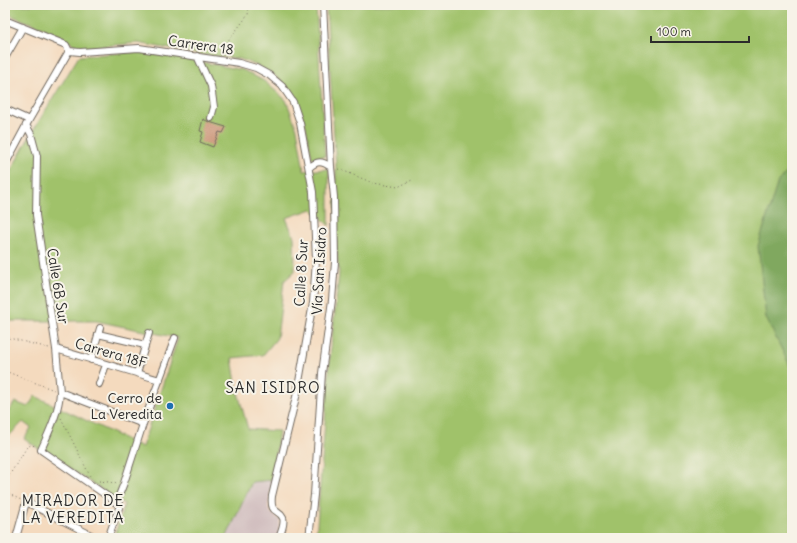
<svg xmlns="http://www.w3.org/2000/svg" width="797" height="543" viewBox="0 0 797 543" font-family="Delius,sans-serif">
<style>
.industrial{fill:#d2bfc0}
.green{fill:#a0c26b;stroke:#66764b}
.forest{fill:#80a85f;stroke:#566a45}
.building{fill:#cf9e83}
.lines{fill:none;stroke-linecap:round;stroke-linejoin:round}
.minor-casing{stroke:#71685e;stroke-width:8}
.path{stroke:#71685e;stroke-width:1;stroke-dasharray:1 3;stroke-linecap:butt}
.minor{stroke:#fff;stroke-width:6}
.poi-dot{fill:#1f6fb2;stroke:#f7f3e8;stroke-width:1.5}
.labels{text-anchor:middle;stroke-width:4;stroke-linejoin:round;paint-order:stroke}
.street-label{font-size:14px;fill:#2b2b2b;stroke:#f7f3e8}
.poi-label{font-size:14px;fill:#2b2b2b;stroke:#f7f3e8;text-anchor:end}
.neighbourhood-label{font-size:15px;letter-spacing:1px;fill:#2b2b2b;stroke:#f7f3e8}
</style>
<rect width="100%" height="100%" fill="#f7f3e8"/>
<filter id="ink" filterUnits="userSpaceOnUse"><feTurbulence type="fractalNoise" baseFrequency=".025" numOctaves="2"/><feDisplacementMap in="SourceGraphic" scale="8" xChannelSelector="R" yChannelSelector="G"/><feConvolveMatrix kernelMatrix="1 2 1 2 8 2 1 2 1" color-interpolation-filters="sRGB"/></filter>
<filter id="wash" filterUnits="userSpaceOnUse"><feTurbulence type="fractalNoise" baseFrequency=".012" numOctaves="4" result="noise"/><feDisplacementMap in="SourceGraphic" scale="16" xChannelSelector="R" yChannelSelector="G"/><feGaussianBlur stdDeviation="0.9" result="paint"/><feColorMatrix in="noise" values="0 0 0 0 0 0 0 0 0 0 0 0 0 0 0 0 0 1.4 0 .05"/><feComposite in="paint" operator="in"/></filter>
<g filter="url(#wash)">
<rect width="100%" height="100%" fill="#f4dabe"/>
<path class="industrial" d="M272,480L268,507L270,512L280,520L277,538H226L252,482Z"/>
<path class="green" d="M5,5H316L325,156L312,158L305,122L296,100L285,85L274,75L258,66L240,59L197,54L138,43L81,48L43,28L5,13Z
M326,5H792V538H316L330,357L339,273L335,233L336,168Z
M136,52L186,59L243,70L264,81L286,100L297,129L304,171L329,169V226L312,209L286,218L294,237L295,271L284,281L277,338L263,355L232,358L237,389L248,429L279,431L272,480L252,482L226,538H114L124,504L24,439L31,428L23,422L5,440V416L15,402L28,407L35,396L142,447L178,338L96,321H5V181L31,134L79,56Z"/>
<path class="forest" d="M792,167V370L766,318L758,246L778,181Z"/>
<g id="blocks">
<path class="building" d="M203,119L209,122L226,127L223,133L219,132L213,147L200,142L203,132L200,131Z"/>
</g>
</g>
<g filter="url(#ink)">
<use href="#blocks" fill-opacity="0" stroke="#71685e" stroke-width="1"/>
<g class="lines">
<defs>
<path id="minor" d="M5,20L66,45L69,51
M69,51L80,52L139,48L239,63L256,68L269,75L282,86L293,102L300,123L313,192L316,260L313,303L297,393L272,496C270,515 278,508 283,518C285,523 281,533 279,538
M197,56L211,86L214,107L211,118
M5,58L23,27
M5,109L29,120
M26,125L31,134L37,156L36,215L56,349L60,392C59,412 49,432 41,450L120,505L108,538
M5,165L29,120L69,51
M309,168C317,160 322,161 331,167
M98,334L145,345
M56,349L160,380
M91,360L100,328
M137,373L149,333
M99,384L106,365
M60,392L143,424
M116,503L124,483L143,424L175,338
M16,538L26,502L97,538
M309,538L314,495L322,373L332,300L335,262L334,197L331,167L323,5"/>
</defs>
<use href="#minor" class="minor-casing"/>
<path class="path" d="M220,53L227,42L248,15L249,5
M339,169L373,183L398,187L414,179
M5,337L49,348
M5,371L54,390
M61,418L90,476
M99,481L118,483
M5,482L27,447L31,445L36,446
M5,492L21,500"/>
<use href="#minor" class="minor"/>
</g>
</g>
<circle class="poi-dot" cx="170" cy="406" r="4"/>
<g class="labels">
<g class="street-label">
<text transform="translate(201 45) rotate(8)" y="5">Carrera 18</text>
<text transform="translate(319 271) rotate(-87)" y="5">Vía San Isidro</text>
<text transform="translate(301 273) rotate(-87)" y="5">Calle 8 Sur</text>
<text transform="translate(58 286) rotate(81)" y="5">Calle 6B Sur</text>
<text transform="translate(111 353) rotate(16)" y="5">Carrera 18F</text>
</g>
<g class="poi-label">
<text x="162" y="403">Cerro de<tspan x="162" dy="16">La Veredita</tspan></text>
</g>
<g class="neighbourhood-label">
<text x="273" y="393">SAN ISIDRO</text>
<text x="73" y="506">MIRADOR DE<tspan x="73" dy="17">LA VEREDITA</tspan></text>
</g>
</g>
<rect width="797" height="543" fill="none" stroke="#f7f3e8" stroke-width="20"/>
<path d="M651 36v6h98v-6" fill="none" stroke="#2b2b2b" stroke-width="2"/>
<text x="657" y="36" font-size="12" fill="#2b2b2b" stroke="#f7f3e8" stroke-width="3" paint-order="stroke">100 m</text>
</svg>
